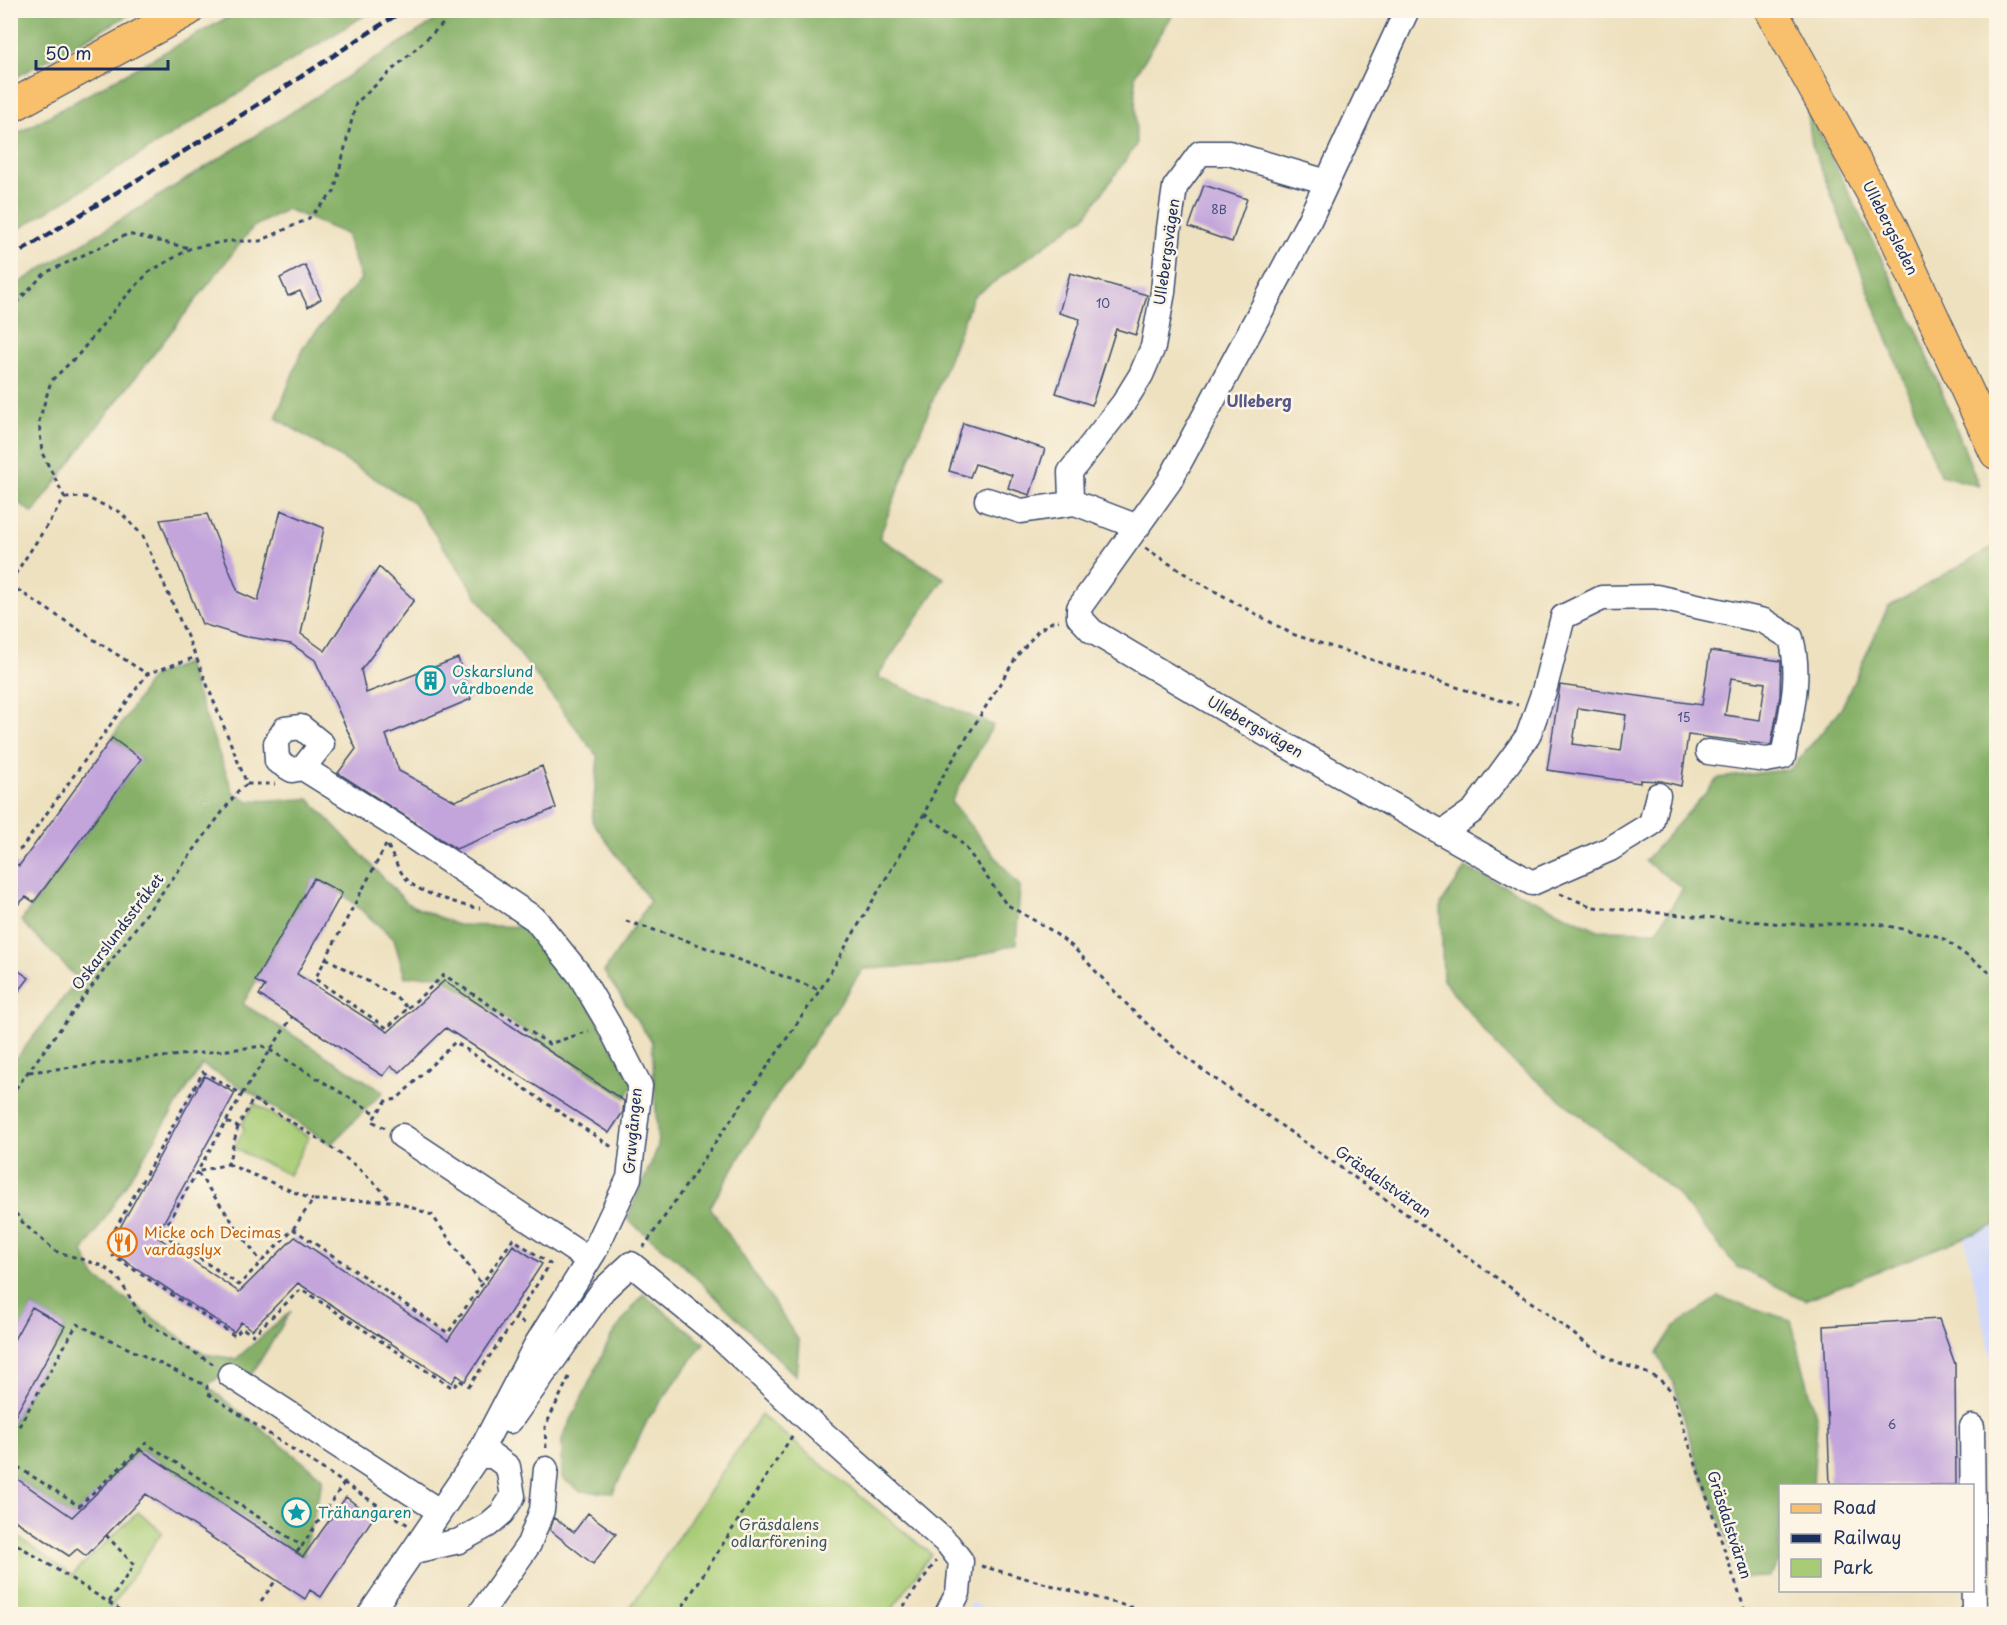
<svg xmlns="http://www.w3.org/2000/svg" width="2007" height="1625" viewBox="0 0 2007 1625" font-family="'Playpen Sans',sans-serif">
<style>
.built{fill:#d1d9f9}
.green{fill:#a8cc76;stroke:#627e6a;stroke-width:1.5}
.forest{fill:#86b067;stroke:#507062;stroke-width:1.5}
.building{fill:#c3a5dc;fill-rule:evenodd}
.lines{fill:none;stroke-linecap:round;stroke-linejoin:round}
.minor-casing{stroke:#3b4a6d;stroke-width:27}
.major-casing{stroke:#3b4a6d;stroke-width:34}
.path{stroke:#3b4a6d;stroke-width:3;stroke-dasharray:4.5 4.5;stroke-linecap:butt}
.minor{stroke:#fff;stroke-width:24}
.major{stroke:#f8bf6c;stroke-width:32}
.rail{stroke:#1b2f5e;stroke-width:4.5;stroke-dasharray:9 4.5;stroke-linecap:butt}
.labels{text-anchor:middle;stroke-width:5;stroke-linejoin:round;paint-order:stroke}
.number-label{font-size:12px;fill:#454c7e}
.street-label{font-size:15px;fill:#1b2f5e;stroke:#fcf5e5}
.culture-label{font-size:15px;fill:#0d838f;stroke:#fcf5e5;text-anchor:start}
.food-label{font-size:15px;fill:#c56008;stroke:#fcf5e5;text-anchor:start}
.park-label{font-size:15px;fill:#3e5664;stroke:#fcf5e5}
.neighbourhood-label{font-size:16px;font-weight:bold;fill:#56588a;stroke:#fcf5e5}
</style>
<rect width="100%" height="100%" fill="#fcf5e5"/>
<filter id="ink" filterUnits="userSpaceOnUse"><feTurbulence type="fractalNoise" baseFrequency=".0167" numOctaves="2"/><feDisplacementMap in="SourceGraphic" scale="12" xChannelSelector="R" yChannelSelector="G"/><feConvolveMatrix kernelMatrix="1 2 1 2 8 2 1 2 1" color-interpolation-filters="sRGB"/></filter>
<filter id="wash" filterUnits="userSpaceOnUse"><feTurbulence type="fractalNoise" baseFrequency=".008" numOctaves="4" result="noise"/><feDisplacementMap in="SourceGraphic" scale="24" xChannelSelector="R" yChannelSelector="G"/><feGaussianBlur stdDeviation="1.35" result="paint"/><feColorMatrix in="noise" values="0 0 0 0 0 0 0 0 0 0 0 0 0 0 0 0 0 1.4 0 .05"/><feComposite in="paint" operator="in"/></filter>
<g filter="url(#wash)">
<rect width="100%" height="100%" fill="#eee1c0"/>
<path class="built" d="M1996,1225V1381L1964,1237Z
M972,1602L994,1614H963Z"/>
<path class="green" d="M254,1103L309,1137L289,1175L234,1148L244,1130L242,1124Z
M761,1415L931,1554L889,1614H626Z
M138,1512L162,1532L107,1614H11V1532L72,1575Z"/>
<path class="forest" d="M11,10H136V11L11,80Z
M241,10L372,11L11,234V137Z
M450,11H1175L1135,75L1136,145L1086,216L973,297L879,538L944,578L877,677L993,725L951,802L1020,887L1016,944L951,964L863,969L778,1093L710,1207L799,1341L796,1376L678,1260L627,1219L658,1147L652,1042L604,972L650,901L592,821L598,757L488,612L413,502L276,418L303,347L361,279L346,234L287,209L253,227L99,424L33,513L11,498V288L233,150Z
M1807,108L1918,332L1979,486L1940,475L1812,145Z
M1996,545V1225L1805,1300L1737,1267L1675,1192L1504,1054L1443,980L1441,904L1466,868L1598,930L1657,931L1683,888L1645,861L1719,778L1791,769L1841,709L1888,607Z
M186,663L233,792L247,801L309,799L408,904L457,925L527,927L570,972L633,1084L626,1098L439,975L405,977L394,939L342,893L314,878L243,1004L383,1092L331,1144L250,1092L202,1065L83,1252L95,1277L204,1354L236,1359L291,1311L250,1377L229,1369L207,1386L323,1478L303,1557L142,1450L72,1517L11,1474V1425L65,1326L32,1307L11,1347V1058L16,1059L78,979L21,921L141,759L112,738L152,677Z
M643,1294L704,1343L648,1419L613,1493L580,1491L562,1478V1439L612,1335Z
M1719,1297L1791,1320L1817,1420L1813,1485L1780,1486V1561L1769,1577L1743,1578L1695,1457L1674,1384L1657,1353L1674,1327Z"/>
<g id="blocks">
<path class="building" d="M1204,185L1247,199L1232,242L1189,227Z
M305,265L321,299L308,307L300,291L288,296L280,278Z
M1070,273L1147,295L1136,335L1116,329L1092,405L1056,393L1080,319L1059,313Z
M963,423L1045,449L1030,495L1008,488L1012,475L975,464L970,477L949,471Z
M281,510L324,528L301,634L325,651L379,567L414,600L361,670L366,693L458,658L471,699L386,735L399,771L455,801L542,766L556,808L456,849L338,773L356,749L315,660L291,644L242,636L202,624L160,520L207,514L238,592L258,601Z
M1710,651L1781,661L1780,696L1771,745L1688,735L1681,786L1661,781L1640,780V783L1547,770L1560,685L1702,705ZM1731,678L1765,683L1760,720L1725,715ZM1578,708L1626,715L1621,751L1573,744Z
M112,738L141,759L34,902L26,897L10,912V859L19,866Z
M314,878L342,893L297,974L388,1032L444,981L624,1101L623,1112L609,1133L446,1028L400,1072L391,1066L383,1076L259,995L265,986L255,981Z
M10,965L29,978L10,1003Z
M204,1076L235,1093L156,1236L239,1292L295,1237L448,1340L513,1245L542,1264L465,1381L457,1375L452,1383L298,1283L252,1330L241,1322L234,1332L116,1255L122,1248L112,1242Z
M32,1307L65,1326L10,1425V1347Z
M1939,1319L1955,1364L1956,1485H1830L1824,1326Z
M141,1450L303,1557L346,1497L373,1518L321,1597L310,1590L305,1599L146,1494L86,1556L77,1549L69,1556L10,1517V1474L72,1517Z
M588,1513L616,1534L593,1564L550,1530L554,1518L574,1532Z"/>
</g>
</g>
<g filter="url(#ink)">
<use href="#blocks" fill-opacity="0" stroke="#3b4a6d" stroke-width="1.5"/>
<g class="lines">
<defs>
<path id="minor" d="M1407,10L1308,223L1169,482L1079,608V617L1092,631L1264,733L1532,883L1610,849L1651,824L1658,795
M987,500L1021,511L1075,503
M1138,527L1075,503L1071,498L1070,472L1123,404L1141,375L1153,347L1163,292L1169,228L1175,187L1200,153H1229L1327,182
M303,768L322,744L301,727L285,729L276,743L277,761L292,770L303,768L399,828L535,919L579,974L609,1025L640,1086L629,1178L594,1252L536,1345L478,1456L370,1614
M1442,833L1474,810L1528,736L1544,691L1563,617L1602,598L1656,597L1764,621L1791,638C1802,678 1790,717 1783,757L1766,760L1708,752
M402,1136L589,1260
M230,1375L439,1511
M510,1421L603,1290L631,1264L713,1331L805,1417L948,1544L961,1561L958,1593L947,1614
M1972,1427L1974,1614
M414,1551L459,1541L488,1525L502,1513L513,1496L508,1467L493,1456H478
M480,1614L529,1544L542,1510L546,1469"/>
<path id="major" d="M1771,10L1890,225L1996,453
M10,107L188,10"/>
</defs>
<use href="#minor" class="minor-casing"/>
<use href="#major" class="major-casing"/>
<path class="path" d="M10,309L45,273L128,234L189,248
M65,498L42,453L39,421L51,381L79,354L120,303L149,272L191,248L228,241H260L308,219L334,192L356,103L444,23L450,10
M65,498L85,497L120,512L143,536L196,657L247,784
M1145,548L1193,579L1292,634L1478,694L1518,705
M10,582L65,498
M10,585L147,674
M247,784H275
M924,814L952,833L966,848L1006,904L1049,929L1073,947L1135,1013L1180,1053L1204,1071L1545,1312C1565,1327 1585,1344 1607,1357C1628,1369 1659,1371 1672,1393L1746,1614
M388,846C404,882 409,888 448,900C458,903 469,908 480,908
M10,851L21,849L147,674L196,657
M1560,894L1593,907L1783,924H1878L1941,937L1996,977
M626,921L688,941L820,990
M326,958L396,997L408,1008L387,1028L315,979L386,845
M408,1008L444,975L549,1044L589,1031
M29,1072L263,1046L377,1114
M242,1094L292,1017
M10,1096L238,791L247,784
M227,1122L238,1127L253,1099C302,1129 354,1156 391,1201
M238,1127L228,1164L197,1172L261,1262
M385,1128L372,1121L386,1101L397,1099L455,1042L612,1147
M228,1164L313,1200
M10,1206L24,1224L55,1251L103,1266L119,1279L144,1321L213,1364
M293,1229L448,1333L513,1239L550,1264L516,1317
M162,1233L239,1285L293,1229L313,1200L394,1201L432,1215L482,1285
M159,1238L242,1094L203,1072L108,1242L118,1249L113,1256L235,1336L242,1328L253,1335L301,1289L453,1388L459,1380L469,1386L516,1318L525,1324
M643,1248L820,990L924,814L938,784L1017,656L1039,630L1052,622L1059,621
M10,1442L77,1324L207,1386V1393L408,1525
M546,1448L545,1427L571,1373
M10,1462L79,1506L146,1443L302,1546L344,1483
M106,1535L134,1565L109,1602
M10,1540L127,1614
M297,1552L302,1546
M981,1566L1156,1614
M261,1601L276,1580
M678,1614L794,1433
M898,1614L936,1561"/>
<use href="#minor" class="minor"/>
<use href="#major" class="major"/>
<path class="rail" d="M10,258L220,129L404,10"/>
</g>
</g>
<defs>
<symbol id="building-ring" viewBox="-11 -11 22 22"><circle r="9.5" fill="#fcf5e5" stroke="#0f9aa8" stroke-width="1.5"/><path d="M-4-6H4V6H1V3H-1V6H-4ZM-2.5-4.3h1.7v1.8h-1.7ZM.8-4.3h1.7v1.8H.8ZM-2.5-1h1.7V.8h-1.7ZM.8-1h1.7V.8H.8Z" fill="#0f9aa8"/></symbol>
<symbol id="restaurant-ring" viewBox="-11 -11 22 22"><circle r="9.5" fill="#fcf5e5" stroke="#e8710a" stroke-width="1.5"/><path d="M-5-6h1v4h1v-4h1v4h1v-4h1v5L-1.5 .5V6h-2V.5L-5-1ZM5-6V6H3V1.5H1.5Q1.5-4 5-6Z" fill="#e8710a"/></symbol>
<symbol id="sight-ring" viewBox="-11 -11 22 22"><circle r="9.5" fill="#fcf5e5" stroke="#0f9aa8" stroke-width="1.5"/><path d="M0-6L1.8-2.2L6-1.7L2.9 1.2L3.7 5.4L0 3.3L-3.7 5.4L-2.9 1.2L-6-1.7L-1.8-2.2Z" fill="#0f9aa8"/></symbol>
</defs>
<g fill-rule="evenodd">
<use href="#building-ring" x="414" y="664" width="33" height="33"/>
<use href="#restaurant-ring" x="106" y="1226" width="33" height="33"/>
<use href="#sight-ring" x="280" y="1496" width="33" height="33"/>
</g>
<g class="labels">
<g class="number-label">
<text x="1219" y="214">8B</text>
<text x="1103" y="308">10</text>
<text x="1684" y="722">15</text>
<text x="1892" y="1429">6</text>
</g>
<g class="street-label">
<text transform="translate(1890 228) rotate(63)" y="5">Ullebergsleden</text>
<text transform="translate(1167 252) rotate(-82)" y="5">Ullebergsvägen</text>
<text transform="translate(1255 727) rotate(30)" y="5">Ullebergsvägen</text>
<text transform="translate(118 932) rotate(-53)" y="5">Oskarslundsstråket</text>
<text transform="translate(633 1131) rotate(-85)" y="5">Gruvgången</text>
<text transform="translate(1383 1182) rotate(35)" y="5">Gräsdalstväran</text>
<text transform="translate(1729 1525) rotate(72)" y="5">Gräsdalstväran</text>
</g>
<g class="culture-label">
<text x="452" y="677">Oskarslund<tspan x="452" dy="17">vårdboende</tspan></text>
<text x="318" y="1518">Trähangaren</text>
</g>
<g class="food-label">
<text x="144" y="1238">Micke och Decimas<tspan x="144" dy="17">vardagslyx</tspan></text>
</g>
<g class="park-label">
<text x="779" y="1530">Gräsdalens<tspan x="779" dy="17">odlarförening</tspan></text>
</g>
<g class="neighbourhood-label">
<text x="1259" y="407">Ulleberg</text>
</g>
</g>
<rect width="2007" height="1625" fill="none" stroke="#fcf5e5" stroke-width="36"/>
<rect x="1779" y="1484" width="195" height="108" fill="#fcf5e5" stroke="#a2a6af" stroke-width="1.5"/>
<rect x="1791" y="1504" width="30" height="9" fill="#f8bf6c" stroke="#a2a6af" stroke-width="1.5"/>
<text x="1833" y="1514" font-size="18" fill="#1b2f5e">Road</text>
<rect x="1791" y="1534" width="30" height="9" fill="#1b2f5e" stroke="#a2a6af" stroke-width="1.5"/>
<text x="1833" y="1544" font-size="18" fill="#1b2f5e">Railway</text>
<rect x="1791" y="1559" width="30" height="18" fill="#a8cc76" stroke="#a2a6af" stroke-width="1.5"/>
<text x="1833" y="1574" font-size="18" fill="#1b2f5e">Park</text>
<path d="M36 60v9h132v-9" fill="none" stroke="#1b2f5e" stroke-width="3"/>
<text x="45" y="60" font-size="18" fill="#1b2f5e" stroke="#fcf5e5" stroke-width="4.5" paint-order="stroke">50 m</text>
</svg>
